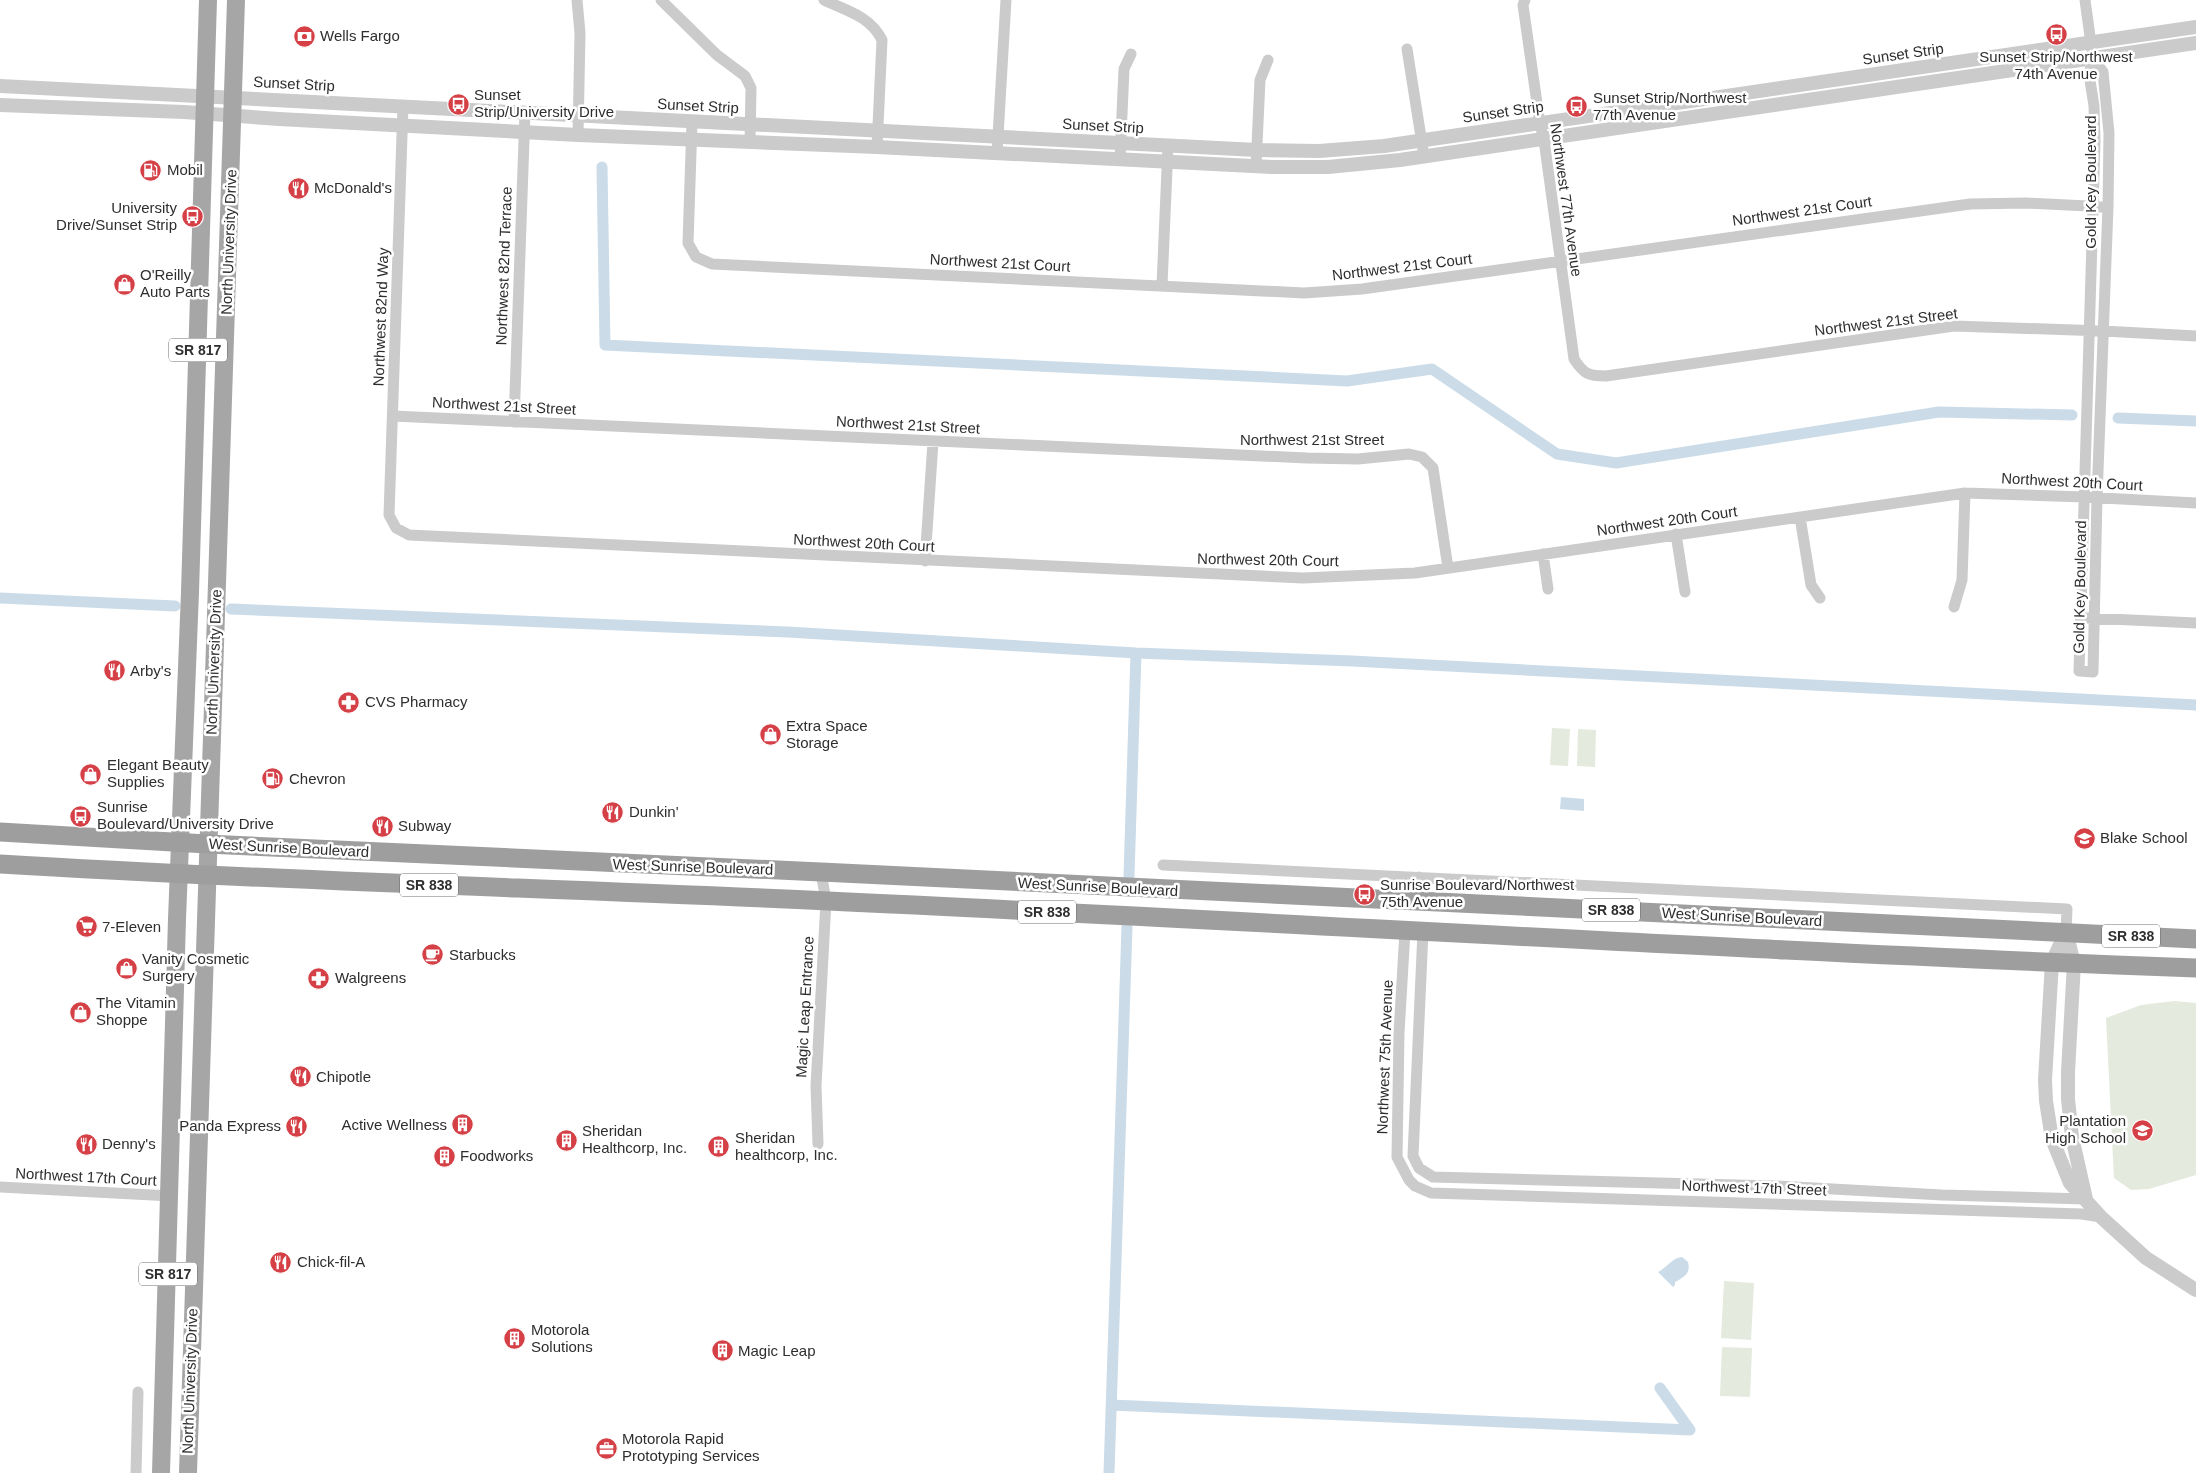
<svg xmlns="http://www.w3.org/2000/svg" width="2196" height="1473" viewBox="0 0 2196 1473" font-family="Helvetica,sans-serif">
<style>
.green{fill:#e4eadd}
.water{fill:#cbdce8}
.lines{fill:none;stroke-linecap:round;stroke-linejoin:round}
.canal{stroke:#cbdce8;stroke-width:11}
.minor{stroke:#cbcbcb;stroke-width:11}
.tertiary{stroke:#cbcbcb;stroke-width:14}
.primary{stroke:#a6a6a6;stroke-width:18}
.trunk{stroke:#9e9e9e;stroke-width:19}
.labels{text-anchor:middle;stroke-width:5;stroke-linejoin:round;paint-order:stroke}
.shield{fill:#fff;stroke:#6d6d6d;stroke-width:1}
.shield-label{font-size:14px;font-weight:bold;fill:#2e2e2e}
.poi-label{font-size:15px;fill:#2e2e2e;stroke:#fff;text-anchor:start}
.street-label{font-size:15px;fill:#2e2e2e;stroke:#fff}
</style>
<rect width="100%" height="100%" fill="#fff"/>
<path class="green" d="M1552,728L1570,729L1568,766L1550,765Z
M1578,729L1596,730L1595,767L1577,766Z
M2174,1001L2196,1003V1175L2149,1189L2131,1190L2114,1178L2106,1018L2141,1005Z
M1724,1281L1754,1283L1751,1340L1721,1338Z
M1722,1347L1752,1348L1750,1397L1720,1396Z"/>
<path class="water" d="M1561,797L1584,799V811L1560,809Z
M1682,1257L1688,1262C1691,1274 1684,1277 1675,1282V1285L1673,1287L1658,1272C1667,1268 1671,1258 1682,1257Z"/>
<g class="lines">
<path class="canal" d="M602,167L605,345L1347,381L1432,369L1557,454L1616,463L1939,412L2072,415
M2118,418L2196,421
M0,598L175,606
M231,609L788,632L1136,653L1352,661L2196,705
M1129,876L1136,653
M1111,1405L1690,1430L1660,1388
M1109,1473L1127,927"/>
<path class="minor" d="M577,0L580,33L578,135
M661,0L717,55L745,76L751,88L750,143
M824,0C847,11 870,16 882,40L877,147
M1525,0L1523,5L1540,124L1544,140L1574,359C1584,374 1588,376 1606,376L1954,326L2103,331L2196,336
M2085,0L2093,58L2089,74L2094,106L2095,141L2079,671L2093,672L2097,498L2108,207L2109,133L2103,72L2093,58
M1407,49L1424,156
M403,106L389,515L396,528L409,535L1303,578L1415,573L1965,493L2084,497L2196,503
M692,122L688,243L696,257L712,264L1304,293L1362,289L1970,204L2026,203L2108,207
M997,153L1006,0
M1120,159L1124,69L1131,54
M1256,166L1260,80L1268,60
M1162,285L1168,146
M393,416L1307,458L1358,459L1409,454L1422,457L1433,468L1448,568
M514,422L525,112
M1800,517L1811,585L1820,598
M1676,534L1685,592
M1543,554L1548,589
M925,561L933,442
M1954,607L1962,580L1965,493
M2088,618L2196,623
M1163,865L2067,909L2066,932
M1409,902L1419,877
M1405,931L1399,1033L1397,1157L1409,1180L1415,1186L1431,1193L2082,1214L2101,1217
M1423,931L1413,1156L1419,1168L1433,1177L1776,1186L1942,1195L2086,1199
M818,1144L816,1086L826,901L821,872
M0,1187L171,1196
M136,1473L138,1392"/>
<path class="tertiary" d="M0,86L1257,150L1319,151L1384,146L2196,27
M0,105L184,112L279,119L578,135L877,147L1272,167H1328L1400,160L2196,43
M2066,932L2052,962L2045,1080L2046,1101L2052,1139L2070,1183L2101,1217L2146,1258L2196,1290
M2066,932L2074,963L2068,1072V1099L2072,1137L2086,1199"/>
<path class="primary" d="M161,1473L177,919L190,592L208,0
M188,1473L236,0"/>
<path class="trunk" d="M0,832L207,844L821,872L2196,939
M0,864C276,881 552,888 828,901C1284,922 1740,951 2196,968"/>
</g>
<defs>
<symbol id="bus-disc" viewBox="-11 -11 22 22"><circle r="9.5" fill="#d54047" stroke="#fff"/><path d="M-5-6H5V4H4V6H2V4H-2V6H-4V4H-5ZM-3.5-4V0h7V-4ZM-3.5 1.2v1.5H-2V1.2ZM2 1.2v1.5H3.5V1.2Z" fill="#fff"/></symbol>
<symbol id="bank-disc" viewBox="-11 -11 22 22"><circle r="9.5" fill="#d54047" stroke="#fff"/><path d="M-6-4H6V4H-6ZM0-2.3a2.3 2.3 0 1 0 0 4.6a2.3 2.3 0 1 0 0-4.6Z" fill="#fff"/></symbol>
<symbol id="fuel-disc" viewBox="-11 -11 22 22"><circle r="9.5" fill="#d54047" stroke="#fff"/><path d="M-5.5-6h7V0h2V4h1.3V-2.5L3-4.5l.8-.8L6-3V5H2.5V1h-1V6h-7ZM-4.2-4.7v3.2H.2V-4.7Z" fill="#fff"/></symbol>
<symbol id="restaurant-disc" viewBox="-11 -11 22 22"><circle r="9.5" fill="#d54047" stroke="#fff"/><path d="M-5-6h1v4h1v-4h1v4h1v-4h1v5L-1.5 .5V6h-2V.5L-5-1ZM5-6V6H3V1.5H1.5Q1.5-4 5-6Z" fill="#fff"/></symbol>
<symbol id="shop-disc" viewBox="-11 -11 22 22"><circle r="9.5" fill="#d54047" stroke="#fff"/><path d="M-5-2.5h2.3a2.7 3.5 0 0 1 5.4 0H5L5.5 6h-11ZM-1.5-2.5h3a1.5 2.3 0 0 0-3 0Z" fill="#fff"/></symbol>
<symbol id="pharmacy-disc" viewBox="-11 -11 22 22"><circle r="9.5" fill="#d54047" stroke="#fff"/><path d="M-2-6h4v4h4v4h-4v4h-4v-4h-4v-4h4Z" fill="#fff"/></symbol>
<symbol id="school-disc" viewBox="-11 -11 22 22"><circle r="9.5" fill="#d54047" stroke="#fff"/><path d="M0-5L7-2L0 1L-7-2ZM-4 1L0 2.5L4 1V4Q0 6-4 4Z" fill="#fff"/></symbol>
<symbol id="supermarket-disc" viewBox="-11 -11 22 22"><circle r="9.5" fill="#d54047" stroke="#fff"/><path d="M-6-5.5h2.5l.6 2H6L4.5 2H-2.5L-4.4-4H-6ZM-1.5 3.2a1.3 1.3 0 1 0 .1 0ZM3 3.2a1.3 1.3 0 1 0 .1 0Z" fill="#fff"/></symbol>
<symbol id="cafe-disc" viewBox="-11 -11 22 22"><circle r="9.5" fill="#d54047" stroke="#fff"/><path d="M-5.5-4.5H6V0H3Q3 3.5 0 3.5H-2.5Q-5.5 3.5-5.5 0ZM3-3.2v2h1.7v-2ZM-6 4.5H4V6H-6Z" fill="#fff"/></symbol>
<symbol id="building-disc" viewBox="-11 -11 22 22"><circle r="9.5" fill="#d54047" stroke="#fff"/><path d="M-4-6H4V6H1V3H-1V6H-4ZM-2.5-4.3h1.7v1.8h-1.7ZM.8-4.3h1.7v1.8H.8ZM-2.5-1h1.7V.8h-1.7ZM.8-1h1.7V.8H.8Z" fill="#fff"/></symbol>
<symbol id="office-disc" viewBox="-11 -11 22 22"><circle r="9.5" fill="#d54047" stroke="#fff"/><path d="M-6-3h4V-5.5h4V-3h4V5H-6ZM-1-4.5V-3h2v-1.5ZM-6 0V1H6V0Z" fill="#fff"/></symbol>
</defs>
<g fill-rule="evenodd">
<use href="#bus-disc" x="2044" y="22" width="25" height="25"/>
<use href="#bank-disc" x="292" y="24" width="25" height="25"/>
<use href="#bus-disc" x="446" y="92" width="25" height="25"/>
<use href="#bus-disc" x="1564" y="94" width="25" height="25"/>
<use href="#fuel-disc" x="138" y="158" width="25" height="25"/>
<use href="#restaurant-disc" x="286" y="176" width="25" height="25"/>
<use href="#bus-disc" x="180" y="204" width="25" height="25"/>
<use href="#shop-disc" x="112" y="272" width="25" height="25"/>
<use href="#restaurant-disc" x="102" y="658" width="25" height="25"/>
<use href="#pharmacy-disc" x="336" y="690" width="25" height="25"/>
<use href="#shop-disc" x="758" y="722" width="25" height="25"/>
<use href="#shop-disc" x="78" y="762" width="25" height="25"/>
<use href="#fuel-disc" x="260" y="766" width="25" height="25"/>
<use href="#restaurant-disc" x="600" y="800" width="25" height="25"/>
<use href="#bus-disc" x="68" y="804" width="25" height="25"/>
<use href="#restaurant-disc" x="370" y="814" width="25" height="25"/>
<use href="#school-disc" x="2072" y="826" width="25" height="25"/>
<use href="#bus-disc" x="1352" y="882" width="25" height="25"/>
<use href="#supermarket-disc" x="74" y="914" width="25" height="25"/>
<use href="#cafe-disc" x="420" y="942" width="25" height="25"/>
<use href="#shop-disc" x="114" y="956" width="25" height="25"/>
<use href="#pharmacy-disc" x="306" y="966" width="25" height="25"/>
<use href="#shop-disc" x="68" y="1000" width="25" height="25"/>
<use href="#restaurant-disc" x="288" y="1064" width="25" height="25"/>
<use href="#building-disc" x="450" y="1112" width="25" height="25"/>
<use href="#restaurant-disc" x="284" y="1114" width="25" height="25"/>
<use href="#school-disc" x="2130" y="1118" width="25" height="25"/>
<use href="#building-disc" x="554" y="1128" width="25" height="25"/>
<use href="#restaurant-disc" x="74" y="1132" width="25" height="25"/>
<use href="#building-disc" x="706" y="1134" width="25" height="25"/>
<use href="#building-disc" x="432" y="1144" width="25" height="25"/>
<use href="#restaurant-disc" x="268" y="1250" width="25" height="25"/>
<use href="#building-disc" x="502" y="1326" width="25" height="25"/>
<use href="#building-disc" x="710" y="1338" width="25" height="25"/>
<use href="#office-disc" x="594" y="1436" width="25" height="25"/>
</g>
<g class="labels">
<g class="shield">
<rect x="169" y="338.5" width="58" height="23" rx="4"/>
<rect x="400" y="873.5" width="58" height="23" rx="4"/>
<rect x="1582" y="898.5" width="58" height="23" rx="4"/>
<rect x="1018" y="900.5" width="58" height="23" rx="4"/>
<rect x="2102" y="924.5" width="58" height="23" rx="4"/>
<rect x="139" y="1262.5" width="58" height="23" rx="4"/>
</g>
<g class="shield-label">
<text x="198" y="355">SR 817</text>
<text x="429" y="890">SR 838</text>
<text x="1611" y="915">SR 838</text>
<text x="1047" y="917">SR 838</text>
<text x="2131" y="941">SR 838</text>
<text x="168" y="1279">SR 817</text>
</g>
<g class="poi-label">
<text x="320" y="41">Wells Fargo</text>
<text x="2056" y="62" text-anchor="middle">Sunset Strip/Northwest<tspan x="2056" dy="17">74th Avenue</tspan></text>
<text x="474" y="100">Sunset<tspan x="474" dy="17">Strip/University Drive</tspan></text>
<text x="1593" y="103">Sunset Strip/Northwest<tspan x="1593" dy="17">77th Avenue</tspan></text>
<text x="167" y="175">Mobil</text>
<text x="314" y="193">McDonald's</text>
<text x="177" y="213" text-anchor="end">University<tspan x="177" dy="17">Drive/Sunset Strip</tspan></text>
<text x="140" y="280">O'Reilly<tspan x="140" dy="17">Auto Parts</tspan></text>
<text x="130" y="676">Arby's</text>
<text x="365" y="707">CVS Pharmacy</text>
<text x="786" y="731">Extra Space<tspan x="786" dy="17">Storage</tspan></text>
<text x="107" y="770">Elegant Beauty<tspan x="107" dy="17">Supplies</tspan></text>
<text x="289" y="784">Chevron</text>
<text x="97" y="812">Sunrise<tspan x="97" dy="17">Boulevard/University Drive</tspan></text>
<text x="629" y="817">Dunkin'</text>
<text x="398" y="831">Subway</text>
<text x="2100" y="843">Blake School</text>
<text x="1380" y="890">Sunrise Boulevard/Northwest<tspan x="1380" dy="17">75th Avenue</tspan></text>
<text x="102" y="932">7-Eleven</text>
<text x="449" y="960">Starbucks</text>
<text x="142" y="964">Vanity Cosmetic<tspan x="142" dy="17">Surgery</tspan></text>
<text x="335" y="983">Walgreens</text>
<text x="96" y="1008">The Vitamin<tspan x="96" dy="17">Shoppe</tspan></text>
<text x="316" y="1082">Chipotle</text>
<text x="2126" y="1126" text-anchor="end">Plantation<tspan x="2126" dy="17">High School</tspan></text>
<text x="447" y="1130" text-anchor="end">Active Wellness</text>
<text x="281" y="1131" text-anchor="end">Panda Express</text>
<text x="582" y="1136">Sheridan<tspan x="582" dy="17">Healthcorp, Inc.</tspan></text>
<text x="735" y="1143">Sheridan<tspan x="735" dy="17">healthcorp, Inc.</tspan></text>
<text x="102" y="1149">Denny's</text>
<text x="460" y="1161">Foodworks</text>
<text x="297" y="1267">Chick-fil-A</text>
<text x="531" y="1335">Motorola<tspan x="531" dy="17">Solutions</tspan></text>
<text x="738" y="1356">Magic Leap</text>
<text x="622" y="1444">Motorola Rapid<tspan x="622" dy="17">Prototyping Services</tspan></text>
</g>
<g class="street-label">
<text transform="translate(1903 54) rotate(-8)" y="5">Sunset Strip</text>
<text transform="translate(294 84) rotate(3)" y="5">Sunset Strip</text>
<text transform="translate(698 106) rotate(3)" y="5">Sunset Strip</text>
<text transform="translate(1503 112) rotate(-8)" y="5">Sunset Strip</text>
<text transform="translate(1103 126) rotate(3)" y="5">Sunset Strip</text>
<text transform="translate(2091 182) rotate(-90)" y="5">Gold Key Boulevard</text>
<text transform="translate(1566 200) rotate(82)" y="5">Northwest 77th Avenue</text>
<text transform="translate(1802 211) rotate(-8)" y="5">Northwest 21st Court</text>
<text transform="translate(229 242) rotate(-88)" y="5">North University Drive</text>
<text transform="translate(1000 263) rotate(3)" y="5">Northwest 21st Court</text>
<text transform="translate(504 266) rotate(-88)" y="5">Northwest 82nd Terrace</text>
<text transform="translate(1402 267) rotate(-7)" y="5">Northwest 21st Court</text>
<text transform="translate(381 317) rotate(-88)" y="5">Northwest 82nd Way</text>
<text transform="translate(1886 322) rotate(-7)" y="5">Northwest 21st Street</text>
<text transform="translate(504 406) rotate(3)" y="5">Northwest 21st Street</text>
<text transform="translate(908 425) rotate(3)" y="5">Northwest 21st Street</text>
<text x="1312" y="445">Northwest 21st Street</text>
<text transform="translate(2072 482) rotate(3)" y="5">Northwest 20th Court</text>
<text transform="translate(1667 521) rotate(-8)" y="5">Northwest 20th Court</text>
<text transform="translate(864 543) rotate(3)" y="5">Northwest 20th Court</text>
<text transform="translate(1268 560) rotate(1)" y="5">Northwest 20th Court</text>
<text transform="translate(2080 587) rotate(-89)" y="5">Gold Key Boulevard</text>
<text transform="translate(214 662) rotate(-88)" y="5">North University Drive</text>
<text transform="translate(289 848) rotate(3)" y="5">West Sunrise Boulevard</text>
<text transform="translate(693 867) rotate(2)" y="5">West Sunrise Boulevard</text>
<text transform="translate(1098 887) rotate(3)" y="5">West Sunrise Boulevard</text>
<text transform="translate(1742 917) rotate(3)" y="5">West Sunrise Boulevard</text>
<text transform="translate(805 1007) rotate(-87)" y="5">Magic Leap Entrance</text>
<text transform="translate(1385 1057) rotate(-88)" y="5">Northwest 75th Avenue</text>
<text transform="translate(86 1177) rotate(3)" y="5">Northwest 17th Court</text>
<text transform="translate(1754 1188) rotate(2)" y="5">Northwest 17th Street</text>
<text transform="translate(190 1381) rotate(-88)" y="5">North University Drive</text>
</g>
</g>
</svg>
